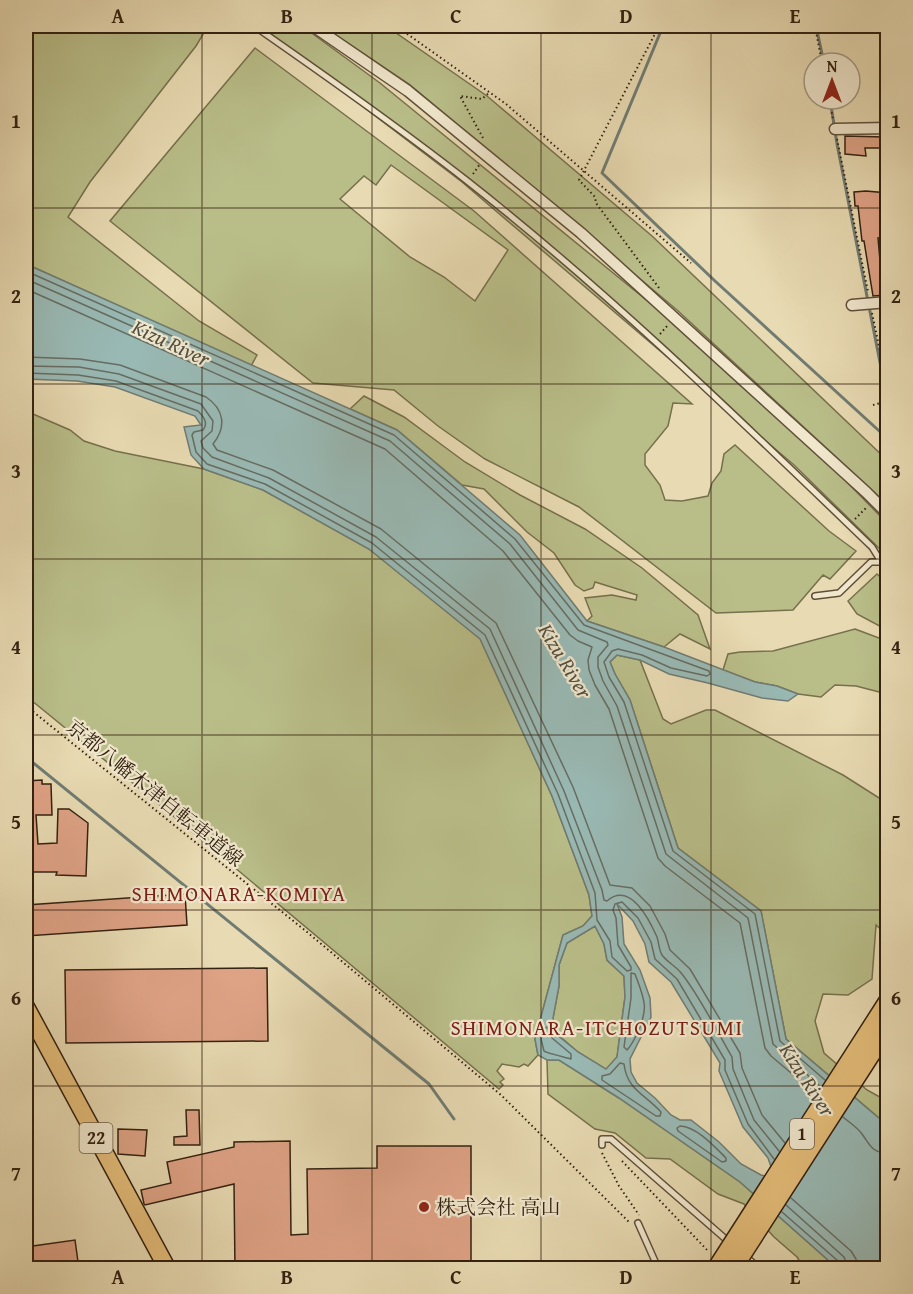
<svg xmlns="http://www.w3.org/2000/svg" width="913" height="1294" viewBox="0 0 913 1294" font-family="'Gentium Book Plus','Noto Serif JP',serif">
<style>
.green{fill:#b9be89;stroke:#76704d;stroke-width:1.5;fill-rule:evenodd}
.water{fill:#99b9b4;stroke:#707c73;stroke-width:1.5;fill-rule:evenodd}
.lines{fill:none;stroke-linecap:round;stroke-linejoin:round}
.shore{stroke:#666d62;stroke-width:1.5}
.stream{stroke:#707c73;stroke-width:3}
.building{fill:#dea285;stroke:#332111;stroke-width:1.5}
.service-casing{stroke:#604f39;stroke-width:8}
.minor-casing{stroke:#604f39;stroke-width:13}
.primary-casing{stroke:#332111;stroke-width:19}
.path{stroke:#332111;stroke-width:2;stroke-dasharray:1.5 3;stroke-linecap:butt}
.service{stroke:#f0e7cd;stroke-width:5}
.minor{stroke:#f0e7cd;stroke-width:10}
.primary{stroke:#e4bd79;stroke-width:16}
.trunk-bridge-casing{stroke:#332111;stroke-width:19;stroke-linecap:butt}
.trunk-bridge{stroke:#e4bd79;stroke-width:16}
.grid{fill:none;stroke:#332111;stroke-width:1.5;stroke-opacity:0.55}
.poi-dot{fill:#8f2418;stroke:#f0e7cd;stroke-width:2}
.labels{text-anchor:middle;stroke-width:4.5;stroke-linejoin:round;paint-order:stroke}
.shield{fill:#f0e7cd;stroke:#6c5c49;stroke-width:1.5}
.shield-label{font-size:18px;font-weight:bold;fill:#332111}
.street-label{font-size:20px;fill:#332111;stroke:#f0e7cd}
.poi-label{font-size:20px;fill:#332111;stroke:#f0e7cd;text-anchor:start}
.water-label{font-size:21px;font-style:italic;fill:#524f42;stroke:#f0e7cd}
.neighbourhood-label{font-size:21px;letter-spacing:1.5px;fill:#7a1f14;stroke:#f0e7cd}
.neatline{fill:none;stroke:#332111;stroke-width:2}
.grid-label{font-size:20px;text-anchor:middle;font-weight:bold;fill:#332111}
</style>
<rect width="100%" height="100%" fill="#e8dab2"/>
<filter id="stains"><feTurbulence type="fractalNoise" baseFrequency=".00333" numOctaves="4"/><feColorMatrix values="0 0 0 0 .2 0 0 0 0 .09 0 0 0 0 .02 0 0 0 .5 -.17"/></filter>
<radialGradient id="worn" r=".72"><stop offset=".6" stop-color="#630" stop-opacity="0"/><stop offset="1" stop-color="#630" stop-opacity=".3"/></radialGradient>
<path class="green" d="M26,26H208L196,46L90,182L68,217L199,321L257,355L251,366L26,264Z
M257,26H302L380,83L677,325L794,428L887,523V556L794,465L462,182Z
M323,26H386L487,96L652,236L887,460V504L677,310L409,84Z
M255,48L474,211L692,404L673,403L668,426L645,454V465L660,485L665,500L682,501L708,496L712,483L721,471L724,454L735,445L829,531L856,551L830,579L823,575L793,610L716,613L579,507L485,459L438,426L394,390L313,383L110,221ZM391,165L508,250L475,301L444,277L410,257L340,199L364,176L376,185Z
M364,396L404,417L465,462L520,495L585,529L642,568L698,615L710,649L680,634L664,647L587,621L592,616L585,598L612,595L636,600L637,595L595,582L593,588L584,591L575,585L554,553L527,532L484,489L462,485L397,430L350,409Z
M26,411L70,430L84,441L115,451L204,469L263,490L369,549L480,638L552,796L589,895L592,916L583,926L563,935L535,1039L538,1055L528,1066L524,1064L519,1067L502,1064L497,1071L504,1079L500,1082L503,1085L499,1089L172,815L26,696Z
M877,574L887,583V630L857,614L848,601Z
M855,629L887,641V694L856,686L835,685L821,697L798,694L777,686L755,682L723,670L728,654L740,652L773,651Z
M617,655L640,660L663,719L671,724L706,710H715L843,775L887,803V935L876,925L872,979L848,995L823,994L815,1021L824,1053L867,1090L887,1101V1136L880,1119L786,1039L761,911L678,848L630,700L615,674L610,662Z
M595,926L604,944L607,960L624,976L625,997L617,1057L606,1070L578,1052L556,1033L553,1018L559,986V965L567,943Z
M547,1060H559L619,1098L740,1182L837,1268H804L797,1257L774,1237L744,1204L718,1194L670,1159L646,1158L615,1133L595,1129L548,1094Z"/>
<path class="water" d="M26,264L397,430L520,535L587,621L664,647L755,682L777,686L798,694L788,701L762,698L708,683L669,674L640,660L617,655L610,662L615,674L630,700L678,848L761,911L786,1039L880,1119L887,1136V1268H837L740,1182L619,1098L559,1060H547L538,1055L535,1039L563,935L583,926L592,916L589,895L552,796L480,639L369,549L263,490L204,469L191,455L184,427L201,425L195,416L115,387L77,381L26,379ZM617,904L633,921L645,944L649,962L671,982L720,1063L719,1071L743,1127L768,1158L775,1178L761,1175L741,1164L719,1142L691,1120H680L671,1115L655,1098L637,1083L631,1072L630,1059L651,1017L650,998L640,970L624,944L622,917ZM595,926L604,944L607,960L624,976L625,997L617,1057L606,1069L578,1052L556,1034L553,1018L559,986V965L567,943Z"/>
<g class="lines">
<path class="shore" d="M26,271L394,435L515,539L584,625L709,671L710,674L707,676L671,668L642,655L618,649L612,651L604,662L609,677L624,702L673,851L755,914L780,1041L825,1080
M26,279L390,441L510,544L578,630L607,642L608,645L598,657V667L603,681L617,706L666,854L748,918L773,1044L821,1087
M26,289L385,449L503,551L570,635L578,641L592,647L588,660L589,670L595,685L609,709L658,858L665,866L740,923L765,1048L771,1056L816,1094
M26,357L80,359L120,365L206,397C224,409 227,427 213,444L217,450L273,470L381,529L496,623L573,787L610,885L632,888L650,906L665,934L670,950L690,969L740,1053L742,1068L762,1115L785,1143
M26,366L79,367L119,374L201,404L213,421L212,431L201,441L203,448L212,457L269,478L376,537L490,629L564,791L602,890L604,900L607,901C630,881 649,919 657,937C659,943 659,950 662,955C667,962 677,967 682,974C700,997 717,1031 732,1057L733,1069L754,1120L779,1151
M26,373L78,375L116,381L198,411C203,416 209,423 203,430L194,432L192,435L196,452L207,464L265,484L372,543L485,635L558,794L595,893L597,920L610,941L612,957L627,971L631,970V967L618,945L616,918L613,910L615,904L622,902L638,918L651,942L655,959L677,979L725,1060V1070L748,1124L774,1159
M631,973L635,974C645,1001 649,1007 637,1034C634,1040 631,1046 627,1050L624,1047L631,998Z
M547,1027L552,1038L571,1054V1059C569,1058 546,1053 544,1051L541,1039L544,1029Z
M620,1063L624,1064C627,1090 645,1094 661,1112L660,1116H656L602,1080V1076L610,1074Z
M843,1117C849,1122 857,1127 862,1134C870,1145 872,1153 888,1153
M680,1126C697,1127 714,1146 726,1158V1161L722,1162L678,1131L677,1128Z
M791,1198L851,1251L856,1259L857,1268
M786,1205L844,1257L848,1268
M782,1212L838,1261L841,1268"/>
<path class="stream" d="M663,26L602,173L715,281L888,439
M816,26L824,63
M830,99L837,144L888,403
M26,757L429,1084L454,1119"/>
</g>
<path class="building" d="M845,136L884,137V148H865L866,156L845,154Z
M866,191L888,193V237L878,238L881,272L886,295L873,296L864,241H862L858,206H855L854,192Z
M42,780V784H51L52,815H36L38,844L57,843L58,809H69L88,823L86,876L56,875L57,872H30L31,853L26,854V781Z
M185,894L187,925L26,936V905Z
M267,968L268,1041L66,1043L65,970Z
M186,1110H199L200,1145H174V1137L187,1136Z
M118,1129L147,1130L145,1156L118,1154Z
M290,1141L291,1235L308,1234L307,1169L377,1168V1146H471V1269H377V1262L292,1263V1269H235L234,1184L145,1205L144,1204L141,1190L171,1183L167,1162L234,1147V1142Z
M75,1240L79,1269H26V1247Z"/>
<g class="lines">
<defs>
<path id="service" d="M254,26C326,76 397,126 466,180C610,293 741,421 872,547L888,573
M815,596L839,593L871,562H888
M602,1145V1139H611L729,1242
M638,1223L658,1268
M745,1256L759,1268"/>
<path id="minor" d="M313,26L408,91L581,233L866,492L888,514
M835,129L888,128
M852,305L888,302"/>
<path id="primary" d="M26,1007L167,1268"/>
</defs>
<use href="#service" class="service-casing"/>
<use href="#minor" class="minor-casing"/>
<use href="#primary" class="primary-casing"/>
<path class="path" d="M396,26L506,104L691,263
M815,26L822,63
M809,91L814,90
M829,99L833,119
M483,138L460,96L482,99L490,92
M837,139L868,292
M473,174L480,164
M659,288L596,203L595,197L579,180L659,26
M872,313L888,389
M660,334L668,325
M873,405L888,401
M881,493L888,487
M855,519L866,508
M26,706L307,932L501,1095L629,1222
M602,1153L619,1186L639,1215
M622,1161L709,1252"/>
<use href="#service" class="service"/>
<use href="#minor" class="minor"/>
<use href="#primary" class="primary"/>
<defs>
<path id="trunk-bridge" d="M716,1268L888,1000
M734,1268L888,1029"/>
</defs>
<use href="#trunk-bridge" class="trunk-bridge-casing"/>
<use href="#trunk-bridge" class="trunk-bridge"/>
</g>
<path class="grid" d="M202,26V1268M372,26V1268M541,26V1268M711,26V1268M26,208H888M26,384H888M26,559H888M26,735H888M26,910H888M26,1086H888"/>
<circle class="poi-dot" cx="424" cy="1207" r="6"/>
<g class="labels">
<g class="shield">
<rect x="790" y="1119" width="24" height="30" rx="4.5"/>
<rect x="79.5" y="1123" width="33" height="30" rx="4.5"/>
</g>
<g class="shield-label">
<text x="802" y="1140">1</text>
<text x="96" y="1144">22</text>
</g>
<g class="street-label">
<text transform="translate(155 793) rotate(39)" y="7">京都八幡木津自転車道線</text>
</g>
<g class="poi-label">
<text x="436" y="1214">株式会社 高山</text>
</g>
<g class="water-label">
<text transform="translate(171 343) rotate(25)" y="7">Kizu River</text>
<text transform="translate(565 661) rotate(59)" y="7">Kizu River</text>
<text transform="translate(807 1080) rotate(57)" y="7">Kizu River</text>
</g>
<g class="neighbourhood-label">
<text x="239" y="901">SHIMONARA-KOMIYA</text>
<text x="597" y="1035">SHIMONARA-ITCHOZUTSUMI</text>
</g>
</g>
<rect width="913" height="1294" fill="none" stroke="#e8dab2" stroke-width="66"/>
<g transform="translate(832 81)"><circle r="28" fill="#f0e7cd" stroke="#a49882" stroke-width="1.5"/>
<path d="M0-4.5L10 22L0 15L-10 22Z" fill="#8f2418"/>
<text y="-9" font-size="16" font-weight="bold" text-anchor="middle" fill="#332111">N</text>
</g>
<rect x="33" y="33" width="847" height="1228" class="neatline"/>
<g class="grid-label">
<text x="118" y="23">A</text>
<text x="287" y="23">B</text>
<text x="456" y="23">C</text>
<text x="626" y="23">D</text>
<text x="795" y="23">E</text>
<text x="16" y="128">1</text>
<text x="896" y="128">1</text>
<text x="16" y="303">2</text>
<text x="896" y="303">2</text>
<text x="16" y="478">3</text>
<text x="896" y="478">3</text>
<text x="16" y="654">4</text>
<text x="896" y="654">4</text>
<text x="16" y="829">5</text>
<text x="896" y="829">5</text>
<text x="16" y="1005">6</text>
<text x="896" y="1005">6</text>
<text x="16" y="1180">7</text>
<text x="896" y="1180">7</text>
<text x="118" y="1284">A</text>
<text x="287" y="1284">B</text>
<text x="456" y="1284">C</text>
<text x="626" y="1284">D</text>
<text x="795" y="1284">E</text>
</g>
<rect width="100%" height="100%" filter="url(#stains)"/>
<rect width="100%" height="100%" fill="url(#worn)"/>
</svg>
